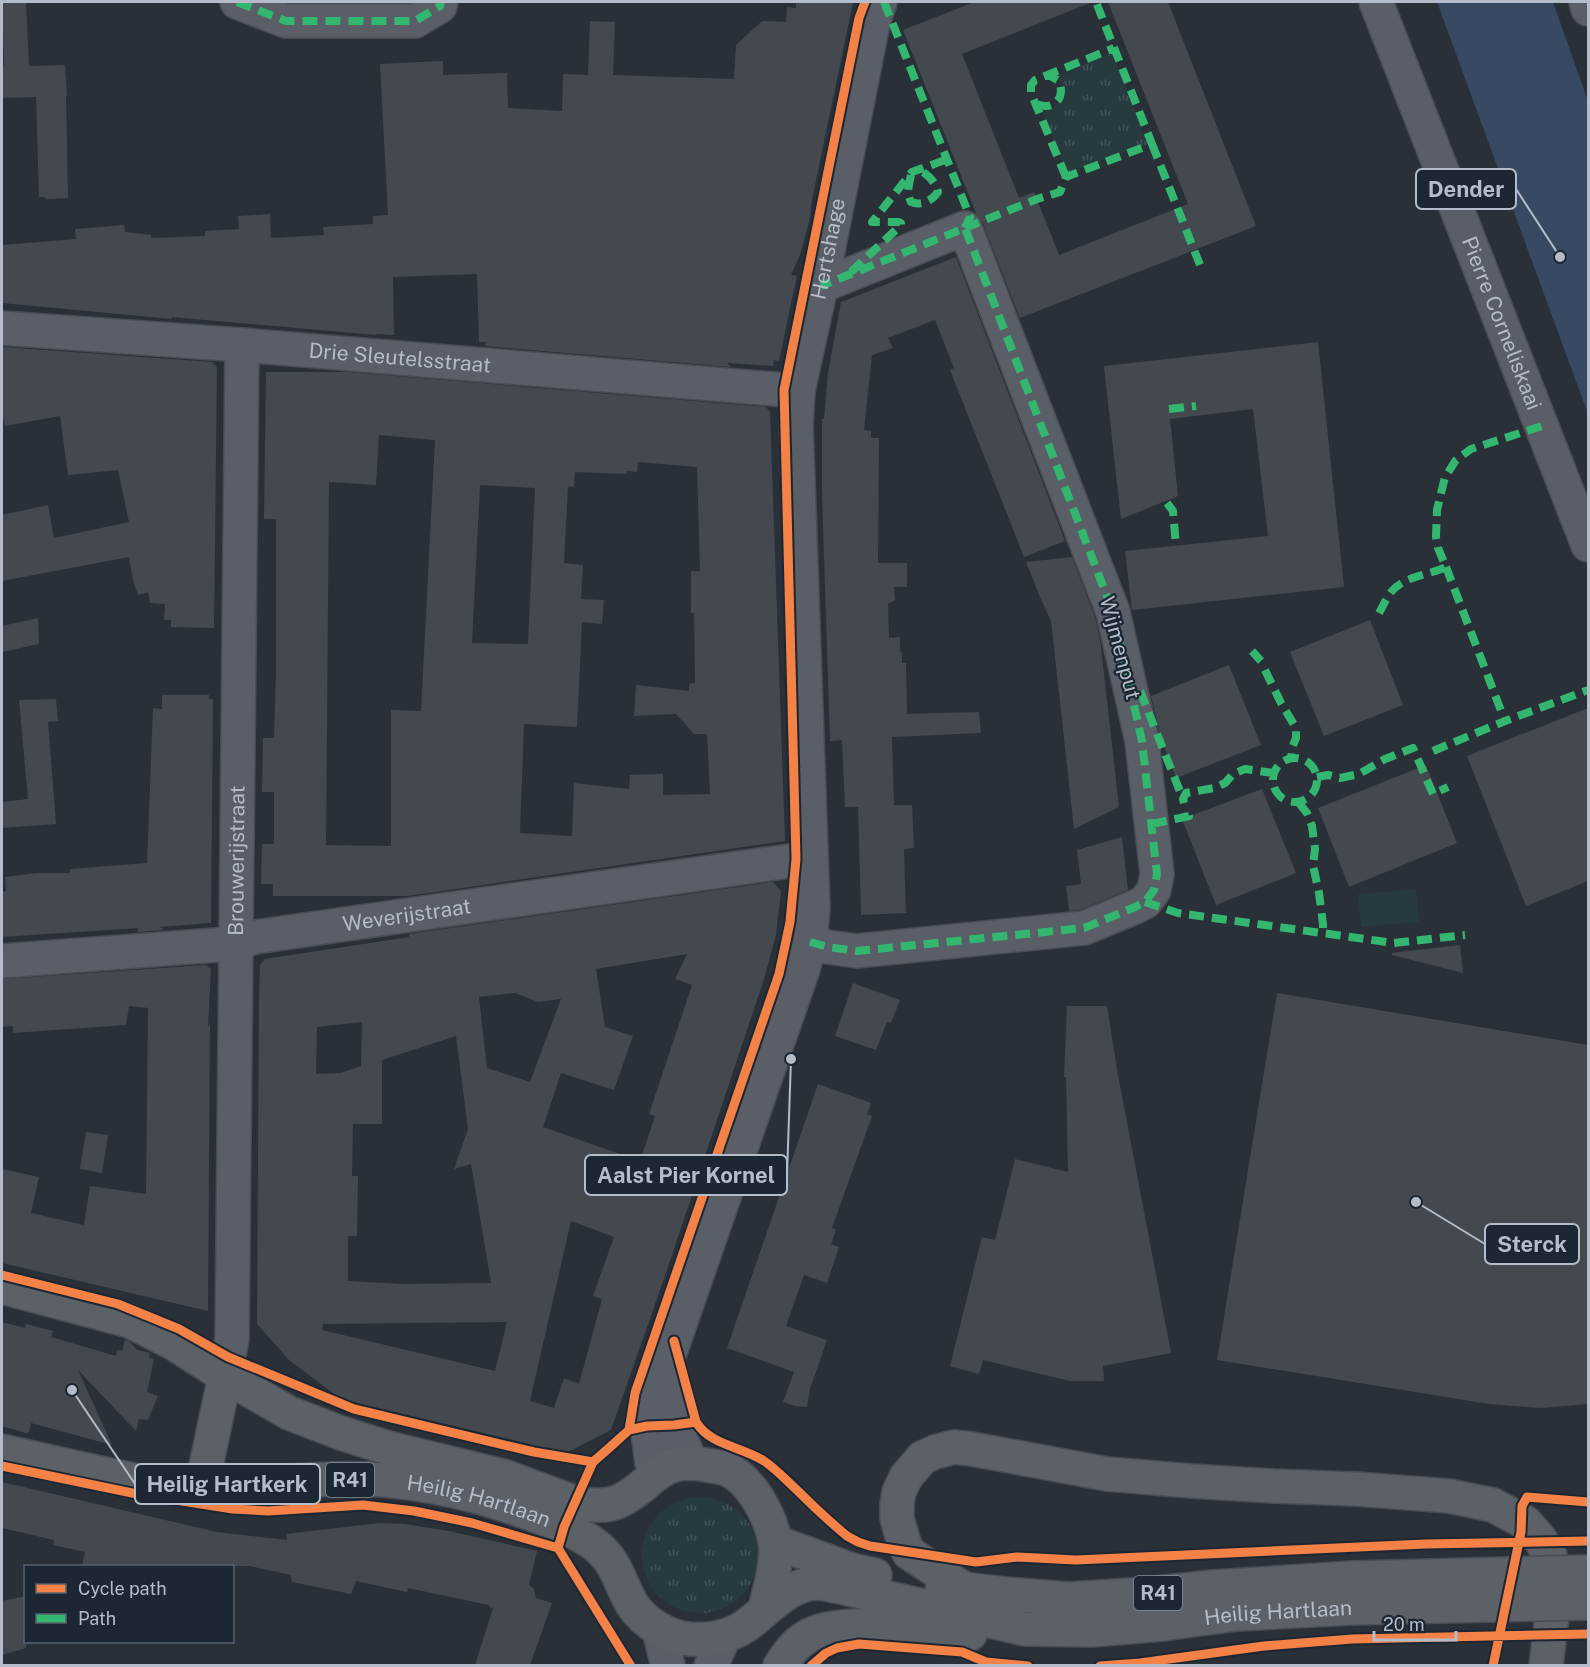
<svg xmlns="http://www.w3.org/2000/svg" width="1590" height="1667" viewBox="0 0 1590 1667" font-family="'Public Sans',sans-serif">
<style>
.grass{fill:url(#grass-tufts)}
.park{fill:url(#park-crowns)}
.pitch{fill:#273a3e}
.water{fill:#384963}
.building{fill:#444950;fill-rule:evenodd}
.lines{fill:none;stroke-linecap:round;stroke-linejoin:round}
.minor-casing{stroke:#484c53;stroke-width:36}
.major-casing{stroke:#484c55;stroke-width:36}
.minor{stroke:#5a5e66;stroke-width:33}
.major{stroke:#5c6168;stroke-width:33}
.major-bridge-casing{stroke:#484c55;stroke-width:36;stroke-linecap:butt}
.major-bridge{stroke:#5c6168;stroke-width:33}
.quiet{stroke:#33b770;stroke-width:8;stroke-dasharray:15 8;stroke-linecap:butt}
.cycleway-casing{stroke:#1d2633;stroke-width:13}
.cycleway{stroke:#f48246;stroke-width:9}
.labels{text-anchor:middle;stroke-width:4.5;stroke-linejoin:round;paint-order:stroke}
.shield{fill:#1d2633;stroke:#878f9c;stroke-width:1.5}
.shield-label{font-size:20px;font-weight:bold;fill:#b4bcc9}
.street-label{font-size:21px;fill:#b4bcc9;stroke:#1d2633}
.leader{fill:none;stroke:#b4bcc9;stroke-width:2}
.callout-dot{fill:#b4bcc9;stroke:#1d2633;stroke-width:2}
.callout{fill:#1d2633;stroke:#b4bcc9;stroke-width:2}
.callout-label{font-size:22px;text-anchor:middle;font-weight:bold;fill:#b4bcc9}
</style>
<defs>
<pattern id="grass-tufts" width="24" height="20" patternUnits="userSpaceOnUse" patternTransform="scale(1.5)"><rect width="24" height="20" fill="#273a3e"/><path d="M3 7l-1-3M5 7V3M7 7l1-3M15 17l-1-3M17 17v-4M19 17l1-3" fill="none" stroke="#445559"/></pattern>
<pattern id="park-crowns" width="20" height="18" patternUnits="userSpaceOnUse" patternTransform="scale(1.5)"><rect width="20" height="18" fill="#273a3e"/><path d="M2 6a3 3 0 1 1 6 0M12 15a3 3 0 1 1 6 0" fill="none" stroke="#445559"/></pattern>
</defs>
<rect width="100%" height="100%" fill="#2a3038"/>
<path class="grass" d="M1112,53L1148,144L1067,173L1042,110L1053,108L1062,99L1063,86L1055,76Z
M642 1555a58 58 0 1 1 116 0a58 58 0 1 1-116 0Z"/>
<path class="park" d="M260,2H423L421,4L343,13Z"/>
<path class="pitch" d="M1416,889L1419,922L1361,927L1358,894Z"/>
<path class="water" d="M1437,2H1553L1588,101V414Z"/>
<path class="building" d="M2,2H26L29,66L65,65L67,96H66L68,198L45,199V197H39L36,97L2,98V65H4Z
M796,2H853L812,200L809,222L800,255L791,275L797,276L792,299L779,361L774,360L773,366L727,363L731,367L485,346L486,342H479L477,274L393,277L394,335L376,334V335L171,317L172,319L2,303V245L76,239L75,229L124,225L125,232L151,235V238L205,236V231L239,229L238,216L270,214L271,238L324,235L323,227L373,224V216L388,215L380,64L443,61V75L507,73L508,108L562,111L563,74L588,75L590,21L615,22L613,75L734,79L736,45L762,21L786,22L787,7L796,8Z
M974,2H1090V3L962,54L1019,198L1034,192L1059,255L1188,204L1108,2H1168L1256,226L1020,318L982,221L976,213L903,30Z
M956,257L1065,541L1024,557L950,370L954,368L935,320L888,338L893,348L872,355L864,430L871,431V438H879L878,563H907V587H894L895,600L888,604L889,638L900,637V652L902,651V663H906L907,714L979,712L981,733L892,737L894,805H912L914,848L904,849L906,913L861,915L858,807H845L842,740L830,741L822,493V419H824L828,373L841,302Z
M1318,342L1344,587L1132,610L1125,551L1268,536L1253,409L1170,419L1178,496L1121,519L1104,366Z
M2,347L212,362L217,367L214,628L171,627V620H164L165,604L150,603L148,592L138,595L133,580L129,557L2,581V515L48,505L54,538L129,522L118,470L68,475L60,416L5,426L2,415Z
M266,372H347L766,407L770,412L785,841L407,896H273V884H261L262,844H274V792H262L263,738H274L276,672V519H264ZM379,435L435,440L421,711L391,710V846L326,845L329,482L376,485ZM638,462L697,467L700,571H691V613H694L695,683L689,684V691L636,685L634,716L676,714L694,734H707L710,794L663,795V774L630,775L629,789L574,783L572,836L520,833L524,724L577,727L582,622L602,624L604,600L581,599L583,565L564,563L568,486L574,487L575,472L626,474L627,471L637,472ZM480,485L535,488L528,644L472,643Z
M1072,557L1095,617L1100,639L1119,807L1074,829L1051,621L1040,597L1026,562Z
M38,618L39,644L2,652V626Z
M1370,620L1403,705L1324,736L1290,652Z
M1229,665L1261,745L1176,778L1161,739L1151,696Z
M162,695H209V699H213L211,923L160,927L164,930L138,932V928L2,937V892L6,891L5,877L37,873H70V869L147,863L153,708L162,709Z
M56,699L58,721L48,722L56,824L2,828V802L28,799L19,700Z
M1588,708V881L1526,906L1467,756Z
M1426,765L1457,843L1349,887L1318,808Z
M1262,789L1296,873L1216,905L1182,819Z
M1122,837L1128,890L1079,910L1069,911L1066,886L1081,884L1077,850Z
M773,882L781,891L776,935L764,979L669,1264L611,1430L566,1453L341,1399L289,1360L257,1324L259,997L260,965L265,959L409,937V934ZM687,954L675,979L692,985L649,1114L655,1116L640,1161L543,1127L561,1073L614,1090L633,1036L605,1027L596,969ZM515,993L538,1002L561,999L530,1082L487,1068L479,997ZM362,1022L361,1066L341,1073L316,1074L317,1027ZM456,1036L468,1129L454,1169L471,1164L491,1283L403,1284L348,1281V1236H357L358,1176H352L353,1124H382V1060ZM571,1221L614,1237L593,1296L602,1299L579,1384L564,1378L554,1408L530,1401ZM507,1322L495,1371L322,1330L323,1324Z
M1460,945L1463,973L1392,955V953Z
M206,965L211,969L208,1027L210,1023L208,1311L2,1263V1169L39,1177L31,1213L84,1225L90,1186L146,1194L148,1008L129,1006L126,1025L13,1033V1026L2,1027V979Z
M853,983L900,1000L891,1023L887,1022L876,1050L835,1036Z
M1277,993L1588,1045V1404L1540,1408L1489,1404L1217,1360Z
M1067,1006H1107L1118,1075L1171,1353L1103,1366L1104,1381H1070L983,1360L979,1374L950,1366L982,1237L995,1240L1015,1159L1068,1172L1066,1077H1064Z
M818,1084L871,1103L867,1114L872,1116L832,1228L836,1230L831,1244L839,1247L827,1283L804,1275L786,1326L827,1340L810,1389L807,1407L795,1406L783,1402L794,1372L727,1348Z
M86,1132L108,1135L102,1173L80,1169Z
M2,1322L25,1328L26,1324L41,1328L53,1331L51,1337L116,1356L117,1350L122,1351L125,1339L130,1342L137,1350L150,1353L149,1358L154,1359L147,1392L158,1396L148,1420L139,1419L136,1431L78,1370L112,1445L31,1423L29,1432L26,1433L2,1426Z
M2,1482L217,1532L287,1540L286,1534L379,1523L405,1524L449,1531L537,1551L529,1585L534,1589L536,1598L552,1603L530,1665H475L493,1608L489,1607V1605L408,1588L407,1592L356,1581L351,1594L292,1582L291,1575L250,1566H82L85,1552L53,1545L54,1540L2,1528Z
M26,1596V1648L2,1655V1601Z"/>
<g class="lines">
<defs>
<g id="minor">
<path d="M237,2L286,21H415L440,6L441,2"/>
<path id="s1" d="M1376,2L1588,545"/>
<path d="M1586,2L1588,9"/>
<path id="s2" d="M2,328L242,345L798,391"/>
<path d="M810,942L828,947L857,951L1084,928L1135,907L1145,902L1154,890L1157,874L1142,741L1113,612L965,228L821,286"/>
<path id="s3" d="M2,961L216,945L236,943L255,937L810,858"/>
<path id="s4" d="M225,1376L232,1339L242,345"/>
<path d="M661,1378C667,1408 678,1434 691,1462"/>
<path id="s5" d="M657,1473L652,1463L647,1426L650,1399L661,1378L674,1341L803,969L810,942L813,908L796,425L798,391L821,286L873,23L880,2"/>
<path d="M659,1630L668,1666"/>
<path d="M711,1666L724,1637"/>
</g>
<g id="major">
<path d="M2,1287L130,1321L175,1344L225,1376L289,1413L341,1433L388,1448L503,1476L576,1503C610,1509 621,1504 647,1482C655,1475 664,1468 674,1465C685,1462 694,1463 706,1465C712,1466 718,1467 724,1468C750,1477 770,1515 775,1541C778,1562 770,1588 765,1609"/>
<path id="s6" d="M2,1451C33,1458 64,1465 96,1472C125,1478 152,1485 182,1486C249,1487 318,1475 384,1480C416,1483 449,1489 479,1497C513,1507 566,1524 594,1544C614,1559 618,1576 628,1597C638,1618 660,1633 682,1638C704,1642 728,1638 747,1625C768,1609 789,1584 817,1583C825,1583 833,1586 840,1587L1025,1629L1091,1630L1163,1624L1237,1614L1352,1608"/>
<path d="M202,1485L225,1376"/>
<path d="M775,1542L852,1570L875,1575"/>
<path d="M964,1589L909,1553L904,1543L900,1529L897,1518V1504L899,1492L906,1477L922,1458L935,1452L954,1447L972,1449L1107,1474L1191,1481L1273,1486L1356,1489L1449,1496L1493,1505L1526,1523L1540,1539L1550,1556L1555,1591L1546,1666"/>
<path d="M942,1591L953,1593L964,1589L1006,1594L1069,1599L1147,1594L1213,1587L1352,1578"/>
<path d="M780,1666C787,1655 794,1645 805,1638C838,1615 929,1631 970,1634"/>
</g>
</defs>
<use href="#minor" class="minor-casing"/>
<use href="#major" class="major-casing"/>
<use href="#minor" class="minor"/>
<use href="#major" class="major"/>
<defs>
<path id="major-bridge" d="M1352,1578L1588,1572
M1352,1608L1588,1603"/>
</defs>
<use href="#major-bridge" class="major-bridge-casing"/>
<use href="#major-bridge" class="major-bridge"/>
<path class="quiet" d="M237,2L286,21H415L440,6L441,2
M884,2L970,217L965,228
M1036,104C1053,111 1066,99 1059,81L1049,75
M1152,144L1202,270
M911,175C909,185 906,193 911,202C921,206 932,201 938,192C935,181 929,176 920,170
M1066,177L1031,93V85L1035,80L1114,48
M965,228L1037,199L1060,192L1066,177L1152,144L1096,2
M851,272L901,225V223L899,222H872L912,172L948,159
M1169,409L1196,406
M1167,503L1173,511L1176,546
M1446,567L1505,721
M1379,613C1383,606 1387,597 1392,591C1405,576 1429,575 1446,567L1438,548L1436,537L1437,510L1445,477L1456,460L1471,449L1542,426
M1252,651L1261,661
M1265,670L1281,703L1296,728V738L1292,748L1291,758
M1140,691L1183,799
M1433,751L1505,721L1588,690
M1273 780a22 22 0 1 1 44 0a22 22 0 1 1-44 0Z
M1317,777L1328,775L1340,778L1359,774L1385,759L1413,748L1433,794L1448,787
M1184,803L1183,799L1186,793L1214,788L1225,783L1233,774L1245,769L1273,773
M1299,803L1307,813L1312,826L1315,849L1313,865L1319,893L1323,924V934
M1152,824L1189,816L1187,811
M1145,902L1178,913L1394,943L1465,935
M810,942L828,947L857,951L1084,928L1135,907L1145,902L1154,890L1157,874L1142,741L1113,612L965,228L821,286"/>
<defs>
<path id="cycleway" d="M2,1275L118,1304L179,1329L228,1357L354,1409L534,1452L593,1462
M674,1341L696,1422C711,1446 741,1446 764,1461C776,1469 787,1481 799,1492C814,1507 830,1522 847,1536L858,1542L870,1546L976,1562L1017,1557L1076,1560L1425,1544L1588,1541
M629,1430L635,1393L779,974L790,922L796,859L784,390L859,18L865,2
M2,1466L137,1494L233,1509L268,1511L363,1505L414,1511L472,1523L558,1548
M631,1666L558,1548L564,1527L593,1462L609,1448L629,1430L647,1426L674,1425L696,1422
M811,1666L826,1653L837,1648L859,1644L962,1652L986,1662L1028,1666
M1100,1666L1140,1663L1264,1646L1352,1639L1588,1634
M1493,1666L1521,1532L1522,1506L1527,1497L1588,1502"/>
</defs>
<use href="#cycleway" class="cycleway-casing"/>
<use href="#cycleway" class="cycleway"/>
</g>
<g class="labels">
<g class="shield">
<rect x="326" y="1463" width="48" height="34" rx="4.5"/>
<rect x="1134" y="1576" width="48" height="34" rx="4.5"/>
</g>
<g class="shield-label">
<text x="350" y="1487">R41</text>
<text x="1158" y="1600">R41</text>
</g>
<g class="street-label">
<text dy="7" stroke="none"><textPath href="#s5" startOffset="1257">Hertshage</textPath></text>
<text dy="7" stroke="none"><textPath href="#s1" startOffset="345">Pierre Corneliskaai</textPath></text>
<text dy="7" stroke="none"><textPath href="#s2" startOffset="399">Drie Sleutelsstraat</textPath></text>
<text transform="translate(1120 648) rotate(75)" y="7">Wijmenput</text>
<text dy="7" stroke="none"><textPath href="#s4" startOffset="516">Brouwerijstraat</textPath></text>
<text dy="7" stroke="none"><textPath href="#s3" startOffset="408">Weverijstraat</textPath></text>
<text dy="7" stroke="none"><textPath href="#s6" startOffset="483">Heilig Hartlaan</textPath></text>
<text dy="7" stroke="none"><textPath href="#s6" startOffset="1359">Heilig Hartlaan</textPath></text>
</g>
</g>
<path class="leader" d="M1560 257L1516 189M791 1059L787 1175M1416 1202L1485 1244M72 1390L135 1484"/>
<g class="callout-dot">
<circle cx="1560" cy="257" r="6"/>
<circle cx="791" cy="1059" r="6"/>
<circle cx="1416" cy="1202" r="6"/>
<circle cx="72" cy="1390" r="6"/>
</g>
<g class="callout">
<rect x="1416" y="169" width="100" height="40" rx="6"/>
<rect x="585" y="1155" width="202" height="40" rx="6"/>
<rect x="1485" y="1224" width="94" height="40" rx="6"/>
<rect x="135" y="1464" width="185" height="40" rx="6"/>
</g>
<g class="callout-label">
<text x="1466" y="197">Dender</text>
<text x="686" y="1183">Aalst Pier Kornel</text>
<text x="1532" y="1252">Sterck</text>
<text x="227" y="1492">Heilig Hartkerk</text>
</g>
<rect width="1590" height="1667" fill="none" stroke="#b4bcc9" stroke-width="6"/>
<rect x="24" y="1565" width="210" height="78" fill="#1d2633" stroke="#59626f" stroke-width="1.5"/>
<rect x="36" y="1584" width="30" height="9" fill="#f48246" stroke="#59626f" stroke-width="1.5"/>
<text x="78" y="1595" font-size="18" fill="#b4bcc9">Cycle path</text>
<rect x="36" y="1614" width="30" height="9" fill="#33b770" stroke="#59626f" stroke-width="1.5"/>
<text x="78" y="1625" font-size="18" fill="#b4bcc9">Path</text>
<path d="M1374 1631v9h82v-9" fill="none" stroke="#b4bcc9" stroke-width="3"/>
<text x="1383" y="1631" font-size="18" fill="#b4bcc9" stroke="#1d2633" stroke-width="4.5" paint-order="stroke">20 m</text>
</svg>
